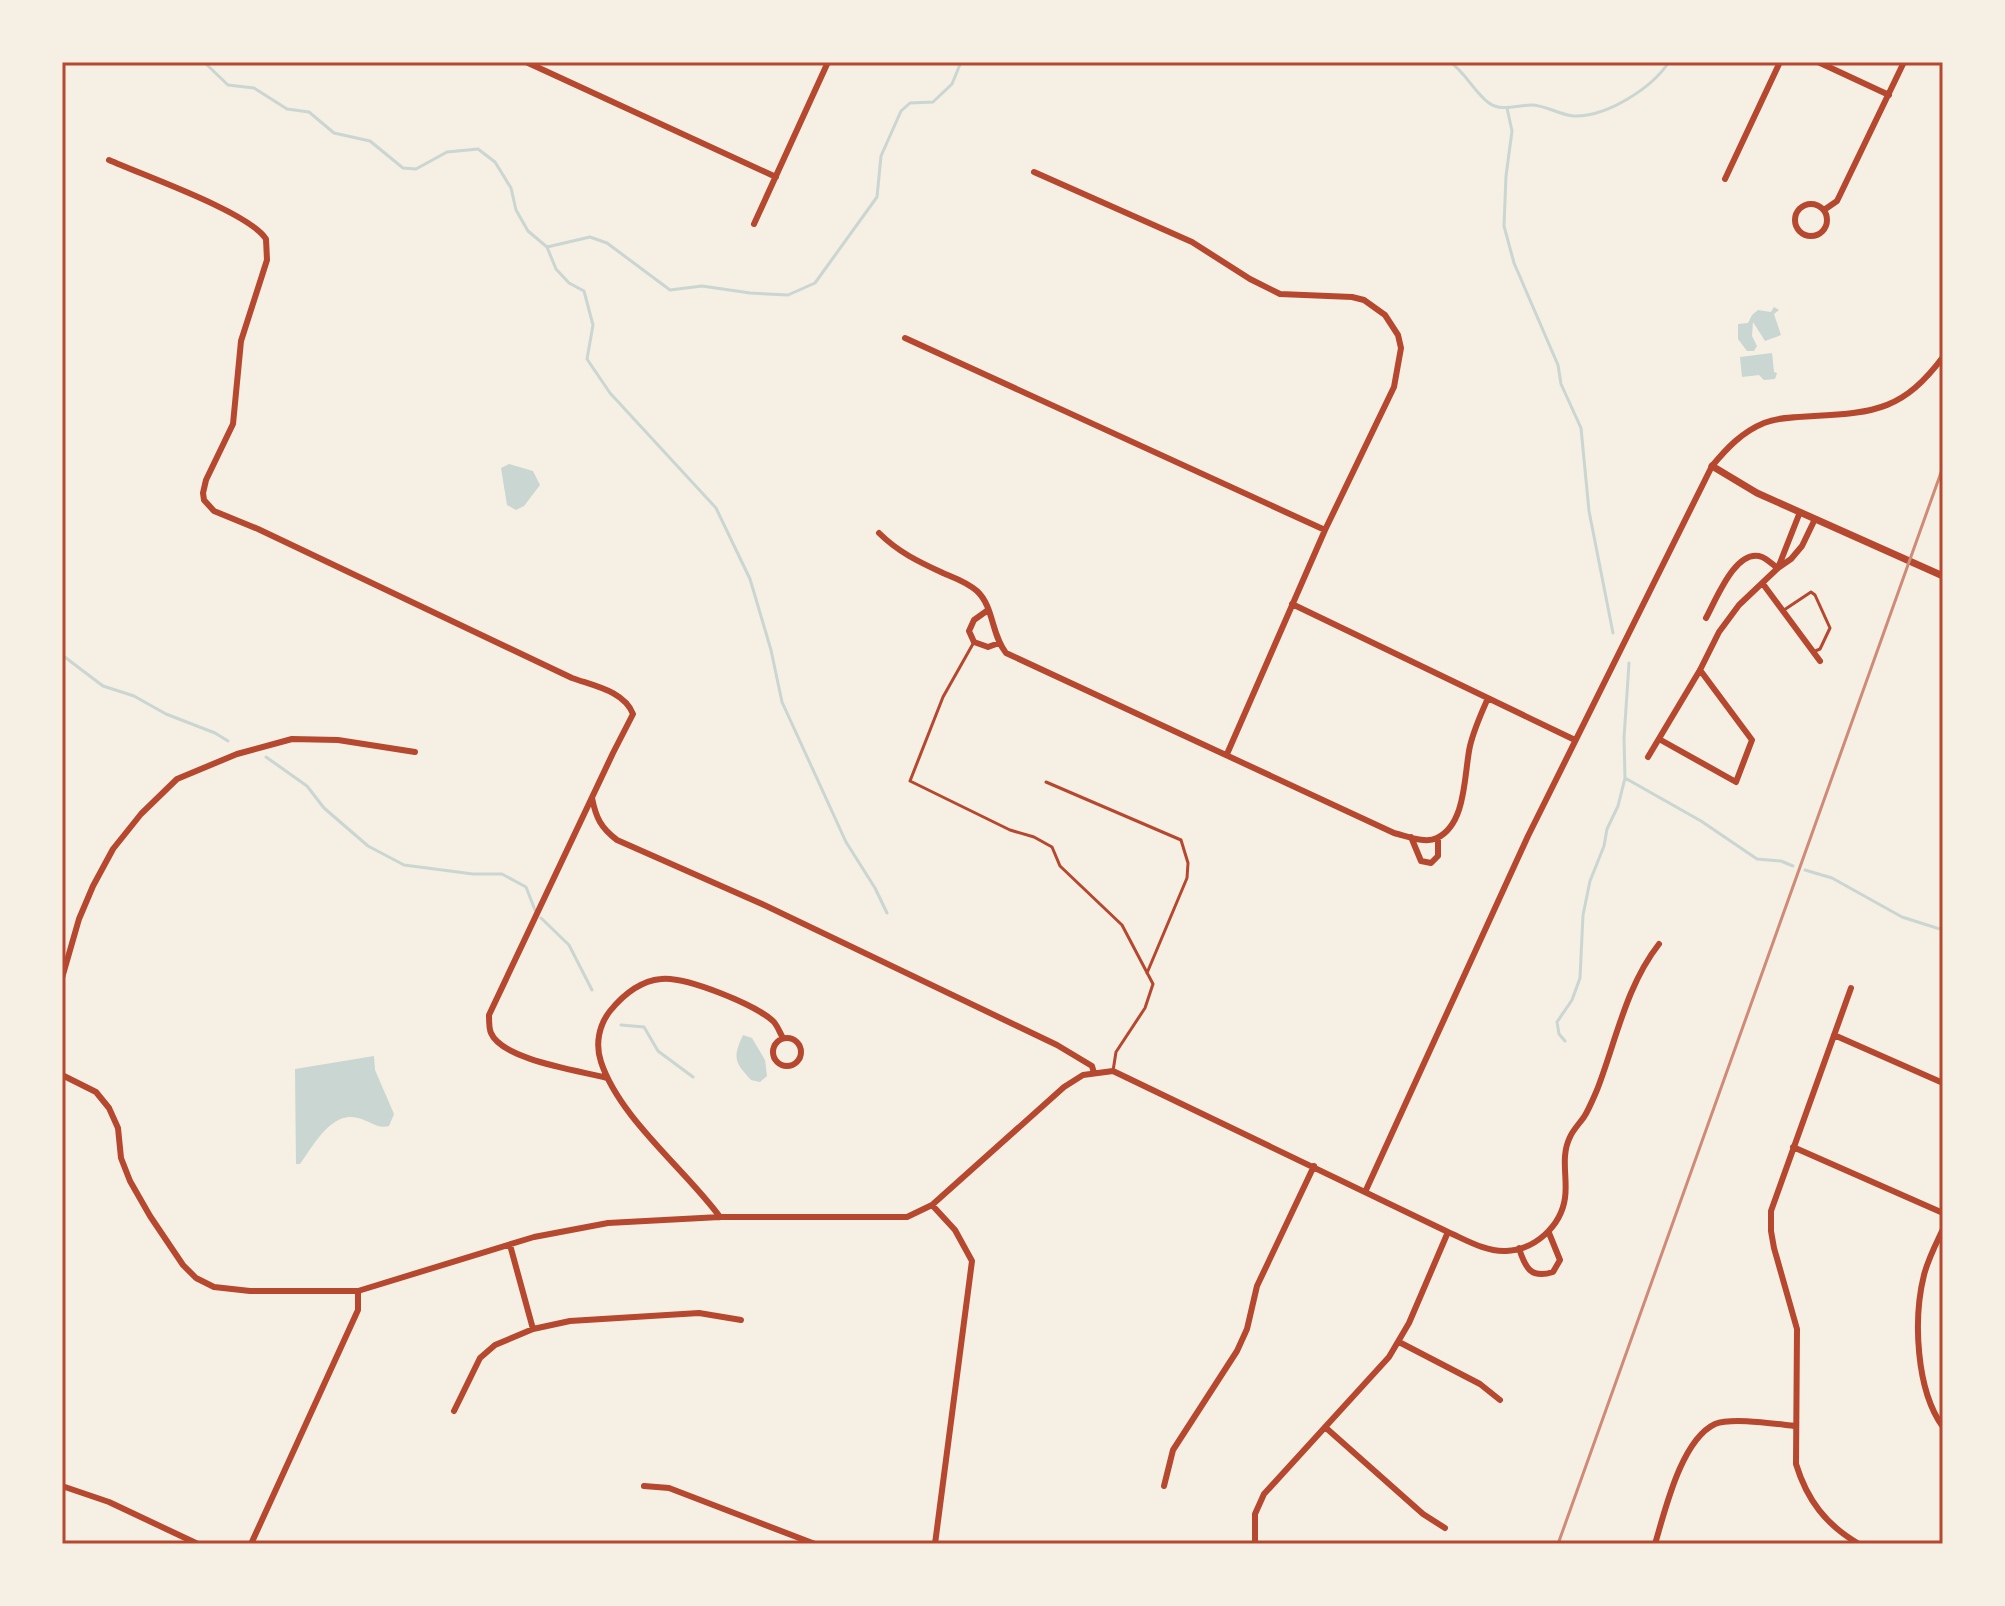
<svg xmlns="http://www.w3.org/2000/svg" width="2005" height="1606" viewBox="0 0 2005 1606" font-family="'PT Sans Narrow',sans-serif">
<style>
.water{fill:#c9d6d2}
.lines{fill:none;stroke-linecap:round;stroke-linejoin:round}
.stream{stroke:#c9d6d2;stroke-width:3}
.service{stroke:#b5482f;stroke-width:3}
.minor{stroke:#b5482f;stroke-width:6}
.tertiary{stroke:#b5482f;stroke-width:7}
.rail{stroke:#cf8b77;stroke-width:3}
.neatline{fill:none;stroke:#b5482f;stroke-width:3}
</style>
<rect width="100%" height="100%" fill="#f6efe4"/>
<path class="water" d="M1774,307L1779,310L1774,314L1781,335L1765,341L1753,322L1752,336L1757,346L1754,351H1747L1738,339V324L1748,323L1752,315L1758,310L1771,312Z
M1772,353L1774,372L1777,373L1775,379L1764,380L1759,375L1742,377L1740,357Z
M509,464L533,471L540,485L524,506L516,510L507,505L501,468Z
M743,1035L752,1038L765,1060L767,1076L760,1082L751,1080C735,1062 732,1059 743,1035Z
M374,1056L375,1070L394,1114L389,1126C377,1129 370,1121 358,1118C331,1111 314,1145 300,1164H296L295,1069Z"/>
<g class="lines">
<path class="stream" d="M204,62L228,85L254,88L287,109L309,112L334,133L370,141L403,168L416,169L447,152L478,149L495,162L511,188L516,210L528,231L547,247L556,269L569,283L584,291L593,325L587,359L610,393L716,508L750,579L771,650L782,702L846,842L875,888L887,913
M1450,62C1466,73 1474,92 1489,103C1501,112 1518,105 1531,105C1546,105 1559,115 1574,116C1606,117 1651,89 1669,62
M1507,108L1512,131L1506,176L1504,226L1514,263L1558,365L1561,384L1581,428L1589,511L1613,633
M547,247L590,237L607,243L670,290L702,286L750,293L788,295L815,283L877,197L881,156L901,111L910,103L933,102L952,84L961,62
M62,655L103,686L134,696L166,714L215,733L228,741
M266,757L307,786L324,808L368,846L404,865L473,874H502L526,887L535,910
M1625,778L1701,821L1757,859L1781,861L1793,866
M1805,870L1832,878L1902,917L1943,930
M541,918L569,945L592,990
M621,1025L644,1027L658,1051L693,1077
M1565,1041L1559,1034L1557,1022L1572,1000L1580,978L1583,915L1590,881L1604,846L1607,829L1618,806L1625,778L1624,738L1629,663"/>
<path class="service" d="M1784,610L1811,592L1815,595L1830,628L1820,649L1813,652
M974,642L943,697L910,781L1010,830L1034,837L1052,847L1060,866L1122,925L1153,984L1145,1008L1116,1052L1113,1071
M1046,782L1181,840L1188,863L1187,878L1147,973"/>
<path class="minor" d="M526,62L776,177
M1818,62L1889,95
M109,160C142,175 249,212 266,239L267,260L241,341L233,424L206,480L203,493L204,500L214,511L258,529L572,678C594,686 624,691 633,714L613,753L489,1015C489,1020 489,1029 491,1033C502,1060 581,1071 607,1078
M1034,172L1192,242L1250,279L1280,294L1352,297L1364,300L1385,315L1398,335L1401,348L1394,387L1325,530L1227,754
M1725,179L1780,62
M1795 220a16 16 0 1 1 32 0a16 16 0 1 1-32 0Z
M1824,210L1837,201L1904,62
M754,224L828,62
M905,338L1325,530
M879,533C898,552 919,562 943,573C955,578 967,582 977,591C994,607 991,634 1006,653L1394,833C1407,836 1425,844 1437,838C1467,824 1464,772 1470,746C1474,729 1481,714 1488,698
M1778,568L1800,512
M1763,584L1820,661
M1292,604L1575,740
M988,610L974,620L969,631L974,642L988,647L999,643
M1706,618C1716,600 1736,547 1762,557C1767,559 1773,565 1778,568
M1659,739L1736,782L1752,740L1700,670
M1648,757L1700,670L1719,632L1739,605L1778,568L1791,559L1802,546L1815,519
M592,798C596,818 601,828 617,840L762,904L1057,1045L1092,1066L1094,1073
M1411,837L1421,861L1431,863L1438,856V838
M62,978L79,919L93,886L113,849L141,814L177,779L237,754L292,739L338,740L415,752
M1851,988L1771,1211V1231L1774,1248L1797,1329L1796,1464C1807,1500 1826,1525 1859,1544
M1834,1035L1943,1083
M773 1052a14 14 0 1 1 28 0a14 14 0 1 1-28 0Z
M62,1075L96,1092L109,1108L118,1128L121,1158L130,1181L150,1216L183,1265L196,1278L214,1287L250,1291H358L534,1237L608,1223L720,1217H907L932,1205L1064,1087L1083,1075L1113,1071L1448,1232C1466,1240 1486,1252 1506,1251C1535,1250 1561,1226 1565,1198C1568,1178 1560,1157 1570,1137C1573,1130 1579,1124 1584,1117C1589,1109 1593,1099 1597,1090C1616,1041 1626,986 1659,944
M1793,1147L1943,1213
M1366,1190L1528,836L1712,466C1727,448 1742,432 1764,423C1779,417 1798,417 1814,416C1876,413 1904,409 1943,357
M932,1205L955,1230L972,1261L935,1544
M720,1217C685,1169 620,1119 601,1062C595,1044 599,1025 610,1011C623,995 640,981 661,979C685,976 757,1005 774,1022C778,1027 780,1033 783,1038
M1943,1229C1936,1244 1928,1259 1924,1275C1913,1319 1916,1390 1943,1427
M510,1245L533,1329
M1519,1248C1525,1268 1531,1279 1553,1272L1560,1260L1549,1233
M1399,1342L1480,1384L1500,1400
M454,1411L480,1358L495,1345L533,1329L570,1321L699,1313L741,1320
M1325,1427L1423,1514L1445,1528
M62,1486L109,1502L198,1544
M644,1486L669,1488L815,1544
M1164,1486L1173,1450L1237,1351L1247,1329L1257,1286L1314,1166
M251,1544L358,1310V1291
M1255,1544V1514L1264,1494L1389,1357L1409,1323L1448,1232
M1655,1544C1665,1511 1681,1440 1715,1424C1732,1417 1776,1424 1796,1426"/>
<path class="tertiary" d="M1712,466L1757,493L1943,576"/>
<path class="rail" d="M1558,1544L1943,467"/>
</g>
<rect width="2005" height="1606" fill="none" stroke="#f6efe4" stroke-width="128"/>
<rect x="64" y="64" width="1877" height="1478" class="neatline"/>
</svg>
